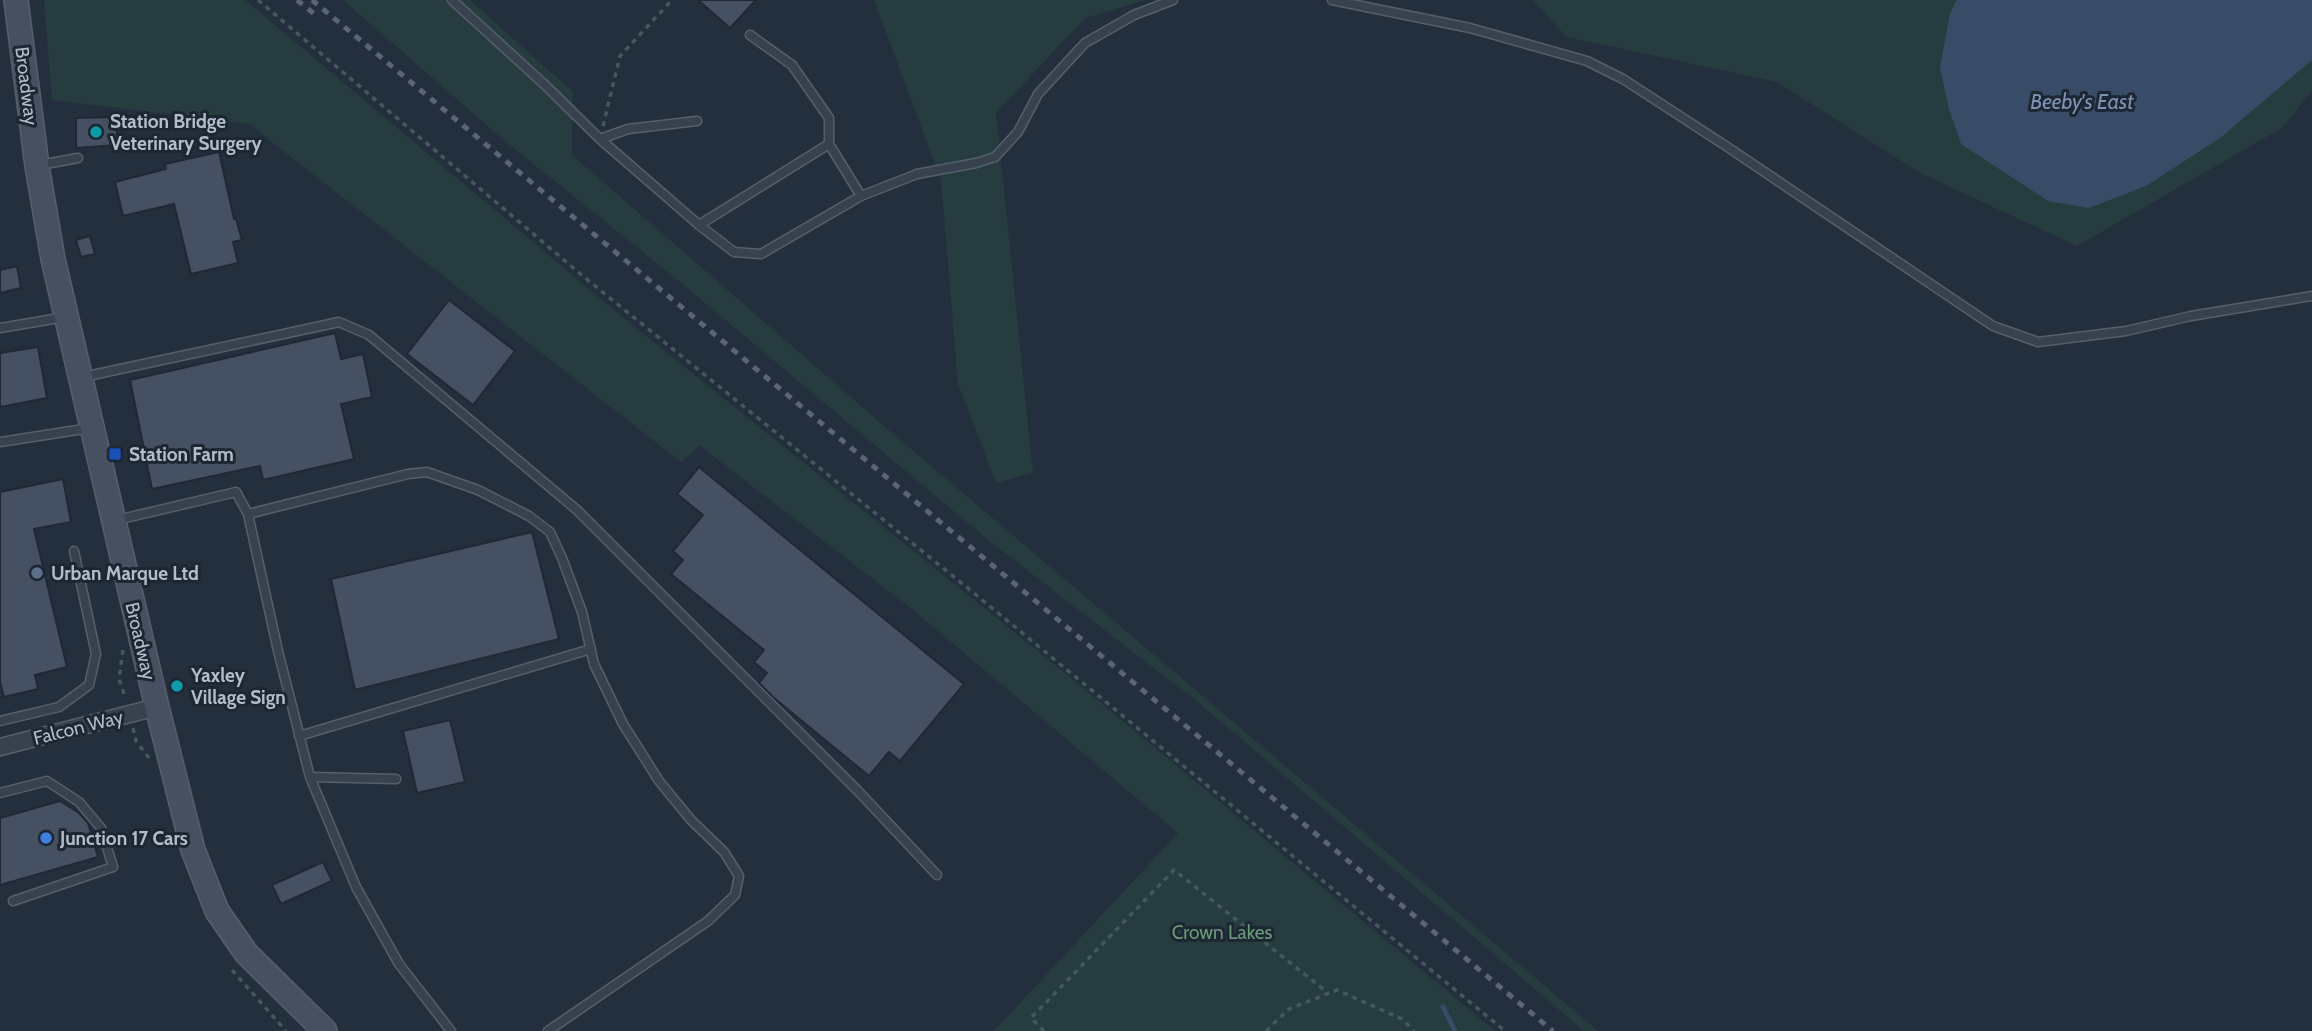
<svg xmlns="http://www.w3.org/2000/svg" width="2312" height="1031" viewBox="0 0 2312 1031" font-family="Cabin,sans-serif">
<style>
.green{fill:#263c3f}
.water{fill:#394c67}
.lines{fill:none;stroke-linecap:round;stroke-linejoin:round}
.stream{stroke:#394c67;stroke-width:5}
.building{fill:#455162;stroke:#1f2835;stroke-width:2}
.service-casing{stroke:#565f6c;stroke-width:11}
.minor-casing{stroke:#565f6c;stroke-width:19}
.secondary-casing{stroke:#565f6c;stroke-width:26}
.path{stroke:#44595c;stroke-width:3.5;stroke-dasharray:5 5;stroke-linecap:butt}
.service{stroke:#38414e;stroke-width:8}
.minor{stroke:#38414e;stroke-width:16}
.secondary{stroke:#465061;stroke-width:23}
.rail{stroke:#5a6575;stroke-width:5;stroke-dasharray:7 7;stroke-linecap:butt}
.culture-dot{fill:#0f9aa8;stroke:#1d2633;stroke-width:2.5}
.transit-dot{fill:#1a4fb4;stroke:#1d2633;stroke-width:2.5}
.service-dot{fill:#5c6f8a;stroke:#1d2633;stroke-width:2.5}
.shop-dot{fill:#3f7fe0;stroke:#1d2633;stroke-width:2.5}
.labels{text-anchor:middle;stroke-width:6;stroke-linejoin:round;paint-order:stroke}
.street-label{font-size:19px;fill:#b4bcc9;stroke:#1d2633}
.poi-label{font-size:19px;font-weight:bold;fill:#b4bcc9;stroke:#1d2633;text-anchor:start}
.park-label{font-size:19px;fill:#6b9a76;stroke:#1d2633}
.water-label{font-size:21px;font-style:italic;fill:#7c92b1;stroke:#1d2633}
</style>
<rect width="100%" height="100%" fill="#242f3e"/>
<path class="green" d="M44,0H245L609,306L1065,673L1495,1031H994L1178,833L912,609L700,446L681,462L249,124L52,100Z
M343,0H470L573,92L572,155L891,432L1598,1031H1584L1199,703L987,539L674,277L506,142Z
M874,0H1146L1085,18L996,113L1033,473L996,483L958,384L941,180Z
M1532,0H2312V91L2282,128L2077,246L1920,173L1777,82L1567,37Z"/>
<path class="water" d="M1957,0H2312V60L2220,138L2146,186L2089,208L2048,201L1961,144L1949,109L1940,68L1950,13Z"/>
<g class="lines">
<path class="stream" d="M1443,1007L1455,1031"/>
</g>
<path class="building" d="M698,0H756L730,28Z
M117,117V145L76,148V118Z
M219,152L234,219H236L242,240L233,242L238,263L191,274L174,204L123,216L115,182L166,169L165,164Z
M90,236L95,254L81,257L76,240Z
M17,266L21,288L0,293V270Z
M449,300L515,351L473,405L407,354Z
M335,333L341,359L363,354L372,397L341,404L354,459L263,480L260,466L152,489L130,380Z
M38,347L47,398L0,407V353Z
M699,467L964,684L900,761L889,752L869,776L774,698L759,683L767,673L754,662L764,650L671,574L683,560L673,551L703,515L677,494Z
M63,479L71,522L34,529L67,667L35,675L38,689L4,697L0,682V492Z
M532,532L559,639L355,690L331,579Z
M450,720L465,782L417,793L403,731Z
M60,801L79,813L88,823L98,857L0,885V818Z
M323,862L332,881L281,904L272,885Z"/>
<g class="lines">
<defs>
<path id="service" d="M452,0L545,85L600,139L699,225L734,252L761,254L861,196L829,144L699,225
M1332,0L1470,28L1587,61L1623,79L1726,146L1993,326L2038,342L2126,331L2191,316L2312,296
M750,35L792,65L829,118V144
M600,139L628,129L697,121
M40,165L78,158
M861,196L917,174L976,163L995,157L1018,132L1038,94L1085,43L1134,15L1173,0
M0,328L65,317
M83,377L339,322L369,335L577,510L858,791L937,875
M0,442L90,428
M248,514L278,651L310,777L356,887L399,964L451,1031
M117,520L236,492L248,514L408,474L427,472L478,490L529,516L550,532L562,558L582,612L594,664L623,724L659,781L691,820L724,852L739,876L735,895L708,921L548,1031
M0,721L59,707L89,685L96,654L74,551
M299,736L591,649
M310,777L396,779
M0,793L47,781L79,802L101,828L113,867L13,901"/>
<path id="minor" d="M0,747L157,707"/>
<path id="secondary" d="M16,0L37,166L53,259L157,707L193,850L217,911L246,953L325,1031"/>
</defs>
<use href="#service" class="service-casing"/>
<use href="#minor" class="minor-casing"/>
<use href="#secondary" class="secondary-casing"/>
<path class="path" d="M258,0L584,277L975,594L1505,1031
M603,126L620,56L672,0
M123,650L119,679L125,697
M133,728L136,741L149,758
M232,970L286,1031
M1044,1031L1031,1018L1174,870L1328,993
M1266,1031L1289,1009L1337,990L1402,1019L1414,1031"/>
<use href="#service" class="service"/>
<use href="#minor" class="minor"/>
<use href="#secondary" class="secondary"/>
<path class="rail" d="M297,0L318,17
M312,0L1553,1031"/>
</g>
<g class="culture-dot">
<circle cx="96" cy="132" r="7"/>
<circle cx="177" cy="686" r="7"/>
</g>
<rect class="transit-dot" x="108" y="447" width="14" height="14" rx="3.5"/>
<circle class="service-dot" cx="37" cy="573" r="7"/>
<circle class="shop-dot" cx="46" cy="838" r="7"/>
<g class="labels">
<g class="street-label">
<text transform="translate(27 86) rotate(83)" y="7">Broadway</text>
<text transform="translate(141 641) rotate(77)" y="7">Broadway</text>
<text transform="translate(78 727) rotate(-14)" y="7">Falcon Way</text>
</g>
<g class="poi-label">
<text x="110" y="128">Station Bridge<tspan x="110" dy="22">Veterinary Surgery</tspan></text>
<text x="129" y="461">Station Farm</text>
<text x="51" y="580">Urban Marque Ltd</text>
<text x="191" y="682">Yaxley<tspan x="191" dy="22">Village Sign</tspan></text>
<text x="60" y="845">Junction 17 Cars</text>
</g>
<g class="park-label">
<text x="1222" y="939">Crown Lakes</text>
</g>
<g class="water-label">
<text x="2082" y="109">Beeby's East</text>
</g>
</g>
</svg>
